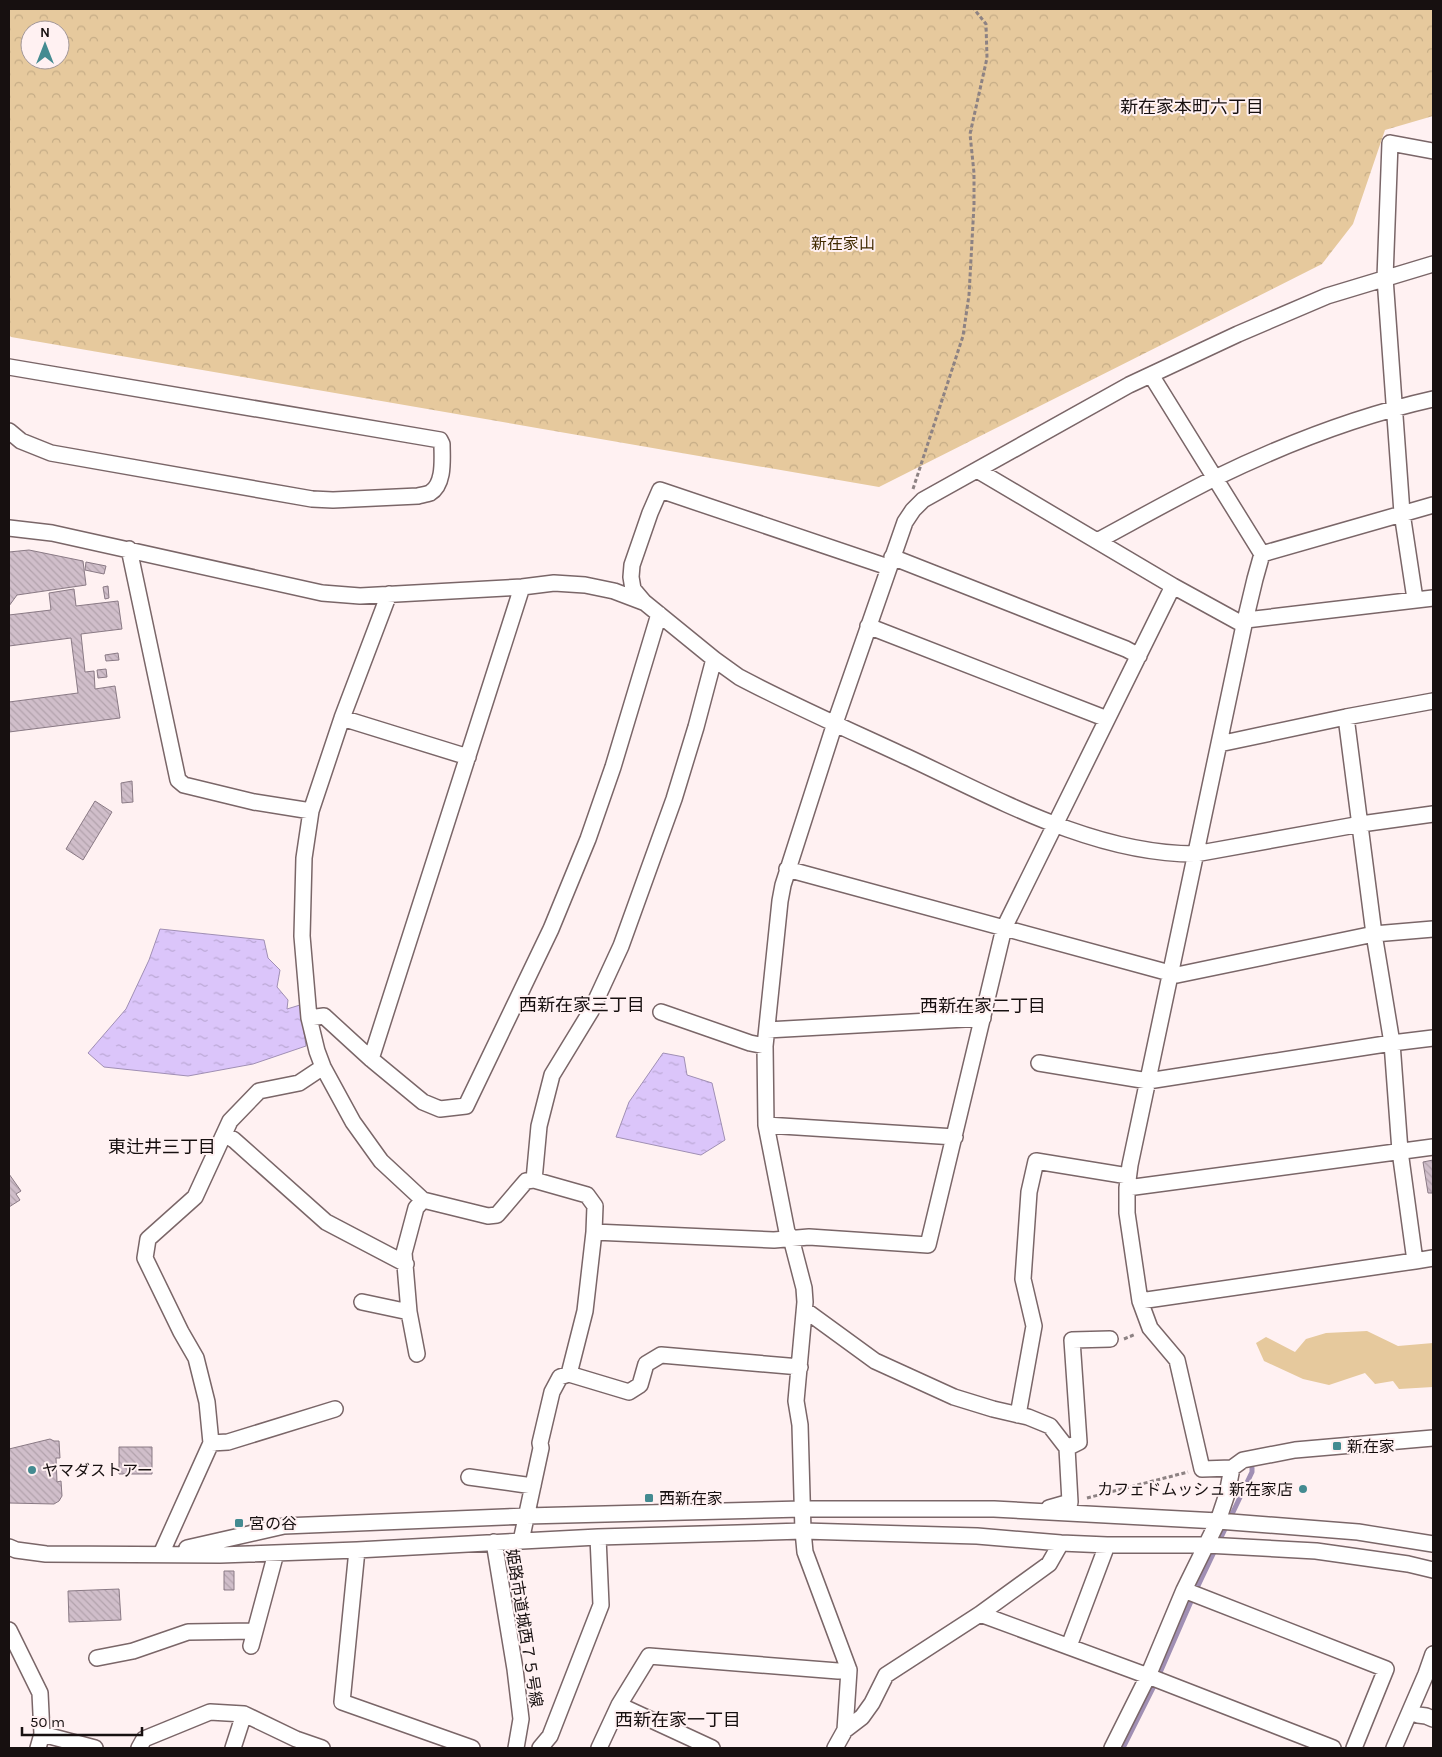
<svg xmlns="http://www.w3.org/2000/svg" width="1442" height="1757" viewBox="0 0 1442 1757" font-family="Karla,'Noto Sans JP',sans-serif">
<style>
.green{fill:#e6c99d}
.forest{fill:url(#forest-crowns);fill-rule:evenodd}
.water{fill:url(#water-ripples);stroke:#a08fb4}
.lines{fill:none;stroke-linecap:round;stroke-linejoin:round}
.stream{stroke:#a08fb4;stroke-width:5}
.building{fill:url(#building-back-hatch);stroke:#8a7a85}
.minor-casing{stroke:#7a6668;stroke-width:18}
.path{stroke:#8d8283;stroke-width:3;stroke-dasharray:4 2.5;stroke-linecap:butt}
.minor{stroke:#fff;stroke-width:15}
.poi-dot{fill:#448b91;stroke:#fff1f2;stroke-width:2}
.labels{text-anchor:middle;stroke-width:4;stroke-linejoin:round;paint-order:stroke}
.park-label{font-size:16px;fill:#412a00;stroke:#fff1f2}
.poi-label{font-size:16px;fill:#171010;stroke:#fff1f2;text-anchor:start}
.street-label{font-size:16px;fill:#171010;stroke:#fff1f2}
.neighbourhood-label{font-size:18px;fill:#171010;stroke:#fff1f2}
</style>
<defs>
<pattern id="forest-crowns" width="20" height="18" patternUnits="userSpaceOnUse" patternTransform="scale(1.25)"><rect width="20" height="18" fill="#e6c99d"/><path d="M2 6a3 3 0 1 1 6 0M12 15a3 3 0 1 1 6 0" fill="none" stroke="#c5ac86"/></pattern>
<pattern id="water-ripples" width="26" height="14" patternUnits="userSpaceOnUse" patternTransform="scale(1.25)"><rect width="26" height="14" fill="#dbc5fa"/><path d="M2 4q2-2 4 0t4 0M15 11q2-2 4 0t4 0" fill="none" stroke="#bba8d5"/></pattern>
<pattern id="building-back-hatch" width="6" height="6" patternUnits="userSpaceOnUse" patternTransform="scale(1.25)"><rect width="6" height="6" fill="#d0beca"/><path d="M-1 5l2 2M0 0l6 6M5-1l2 2" fill="none" stroke="#b2a2ac"/></pattern>
</defs>
<rect width="100%" height="100%" fill="#fff1f2"/>
<path class="green" d="M1367,1331L1398,1346L1433,1343V1387L1399,1389L1393,1381L1375,1384L1365,1373L1329,1385L1303,1379L1264,1361L1256,1343L1266,1337L1295,1352L1306,1339L1326,1333Z"/>
<path class="forest" d="M9,9H1433V116L1385,130L1353,224L1322,264L879,487L11,337L9,335ZM30,30H60V60H30Z"/>
<path class="water" d="M160,929L264,940L268,958L280,970L277,987L288,1000L287,1009L300,1005L306,1046L253,1064L188,1076L104,1067L88,1053L126,1009L149,960Z
M663,1053L684,1057L687,1075L712,1083L725,1140L701,1155L616,1137L629,1102Z"/>
<g class="lines">
<path class="stream" d="M1123,1748L1155,1684L1196,1590L1252,1472V1468"/>
</g>
<path class="building" d="M29,550L83,561L86,585L17,595L9,606V552Z
M86,562L106,566L104,574L85,570Z
M108,586L109,598L105,599L103,587Z
M74,589L76,606L118,601L122,629L81,634L85,672L94,671L95,689L115,686L120,718L9,732V702L78,693L71,638L9,646V615L51,610L49,593Z
M118,653L119,660L106,661L105,655Z
M106,669L107,677L98,678L97,670Z
M132,781L133,802L122,803L121,783Z
M95,801L112,812L83,860L66,849Z
M1433,1160V1193H1428L1423,1162Z
M9,1174L21,1191L16,1194L20,1200L9,1207Z
M50,1439L54,1441H59L60,1458H56L57,1482L61,1481L62,1496L59,1501L54,1504L9,1503V1449Z
M119,1447H152V1474H119Z
M224,1571H234V1590H224Z
M119,1589L121,1620L69,1622L68,1591Z"/>
<g class="lines">
<defs>
<path id="minor" d="M9,367L440,440L442,444C442,458 445,484 430,493C427,494 422,495 418,496L333,500L312,499L51,453L21,441L9,431
M1151,375L1262,554L1255,579L1244,625L1130,1165L1127,1188V1213L1140,1301L1150,1328L1177,1360L1202,1469L1232,1468
M977,470L1173,586L1244,625
M9,528L52,533L322,593L360,596L522,587L554,583L585,585L614,591L643,602
M1097,541C1136,520 1175,498 1215,478C1285,444 1357,416 1433,399
M129,549L178,780L184,785L254,802L311,811
M1262,554L1433,505
M892,557L1126,649L1139,656
M888,567L660,490L650,513L632,565L631,577L633,589L644,602L714,659L739,677C794,706 851,731 907,757C997,799 1094,854 1195,854L1361,824L1433,814
M389,594L342,718L311,811L304,858L302,936L309,1018L317,1051L323,1067L353,1122L381,1161L423,1200L488,1216L497,1215L526,1181L534,1180L587,1195L595,1206L594,1232L585,1311L569,1374L560,1377L552,1392L540,1443L541,1448L521,1541
M1415,599L1402,513L1385,278L1390,143L1433,151
M1246,620L1433,598
M868,626L1107,719
M342,718L468,757
M1219,744L1346,717L1433,701
M787,869L1177,975L1374,934L1433,929
M661,1012L750,1043L765,1046
M309,1018L324,1016L371,1059L423,1102L440,1109L466,1106L551,929L588,839L613,767L659,614
M767,1030L983,1018
M371,1059L522,587
M1039,1063L1148,1081L1392,1043L1433,1038
M766,1125L955,1137
M224,1134L234,1140L326,1222L406,1264
M534,1180L539,1126L552,1075L591,1011L621,946L674,799L696,727L714,659
M1127,1188L1433,1147
M594,1232L774,1240L809,1237L928,1245L1004,928L1173,586
M1415,1261L1433,1258
M1140,1301L1415,1261L1400,1151L1392,1043L1374,934L1346,717
M362,1302L409,1312
M805,1310L875,1361L954,1397L993,1409L1028,1417L1050,1426L1067,1448L1070,1502L1049,1508
M417,1354L409,1312L404,1253L416,1208L423,1200
M569,1374L629,1392L640,1385L646,1364L661,1355L800,1367
M1018,1415L1034,1326L1023,1279L1029,1192L1036,1161L1128,1176
M211,1443L228,1442L335,1409
M1067,1448L1079,1442L1072,1340L1110,1339
M469,1477L533,1486
M494,1542L515,1669L521,1719L516,1748
M9,1547L16,1550L46,1554L220,1555L357,1550L598,1537L803,1531L977,1536L1061,1543L1107,1545H1206L1316,1551L1408,1564L1433,1570
M187,1548L284,1526L526,1516L802,1509H994L1218,1521L1358,1532L1433,1544
M357,1550L342,1702L472,1748
M161,1554L211,1443L207,1402L196,1358L181,1332L145,1258L148,1239L195,1197L230,1121L259,1091L299,1083L323,1067
M1184,1590L1386,1669L1354,1748
M980,1614L1148,1676L1333,1748
M9,1630L40,1693L42,1734L38,1748
M251,1646L276,1553
M1069,1646L1107,1545
M97,1658L133,1651L188,1632L255,1631
M619,1705L712,1748
M1418,1715L1426,1716L1433,1719
M845,1730L862,1717L872,1703L886,1675L980,1614L1049,1564L1061,1543
M42,1734L95,1748
M139,1748L144,1739L210,1712L244,1714L296,1739L322,1748
M233,1748L244,1714
M540,1748L550,1736L601,1605L598,1537
M599,1748L619,1705L649,1656L838,1671L849,1670
M835,1748L845,1730L849,1670L805,1552L803,1531L800,1425L796,1401L805,1302L804,1288L791,1238L787,1232L766,1125L765,1046L780,901L783,885L835,723L905,522L913,510L923,500L1129,385L1238,334L1327,296L1433,264
M1112,1748L1148,1676L1184,1590L1218,1521L1227,1494L1232,1468L1243,1460L1295,1450L1433,1438
M1394,1748L1426,1674L1433,1654"/>
</defs>
<use href="#minor" class="minor-casing"/>
<path class="path" d="M913,489L963,336L969,295L974,205V173L970,134L987,58L986,24L974,9
M1124,1339L1136,1334
M1087,1498L1188,1472"/>
<use href="#minor" class="minor"/>
</g>
<g class="poi-dot">
<rect x="1332" y="1441" width="10" height="10" rx="2.5"/>
<circle cx="32" cy="1470" r="5"/>
<circle cx="1303" cy="1489" r="5"/>
<rect x="644" y="1493" width="10" height="10" rx="2.5"/>
<rect x="234" y="1518" width="10" height="10" rx="2.5"/>
</g>
<g class="labels">
<g class="park-label">
<text x="843" y="249">新在家山</text>
</g>
<g class="poi-label">
<text x="1347" y="1452">新在家</text>
<text x="42" y="1476">ヤマダストアー</text>
<text x="1293" y="1495" text-anchor="end">カフェドムッシュ 新在家店</text>
<text x="659" y="1504">西新在家</text>
<text x="249" y="1529">宮の谷</text>
</g>
<g class="street-label">
<text transform="translate(525 1628) rotate(81)" y="6">姫路市道城西７５号線</text>
</g>
<g class="neighbourhood-label">
<text x="1192" y="113">新在家本町六丁目</text>
<text x="582" y="1011">西新在家三丁目</text>
<text x="983" y="1012">西新在家二丁目</text>
<text x="162" y="1153">東辻井三丁目</text>
<text x="678" y="1726">西新在家一丁目</text>
</g>
</g>
<rect width="1442" height="1757" fill="none" stroke="#171010" stroke-width="20"/>
<g transform="translate(45 45)"><circle r="24" fill="#fff1f2" stroke="#a29798"/>
<path d="M0-4L9 19L0 12L-9 19Z" fill="#448b91"/>
<text y="-8" font-size="14" font-weight="bold" text-anchor="middle" fill="#171010">N</text>
</g>
<path d="M22 1727v8h120v-8" fill="none" stroke="#171010" stroke-width="2.5"/>
<text x="30" y="1727" font-size="15" fill="#171010" stroke="#fff1f2" stroke-width="4" paint-order="stroke">50 m</text>
</svg>
